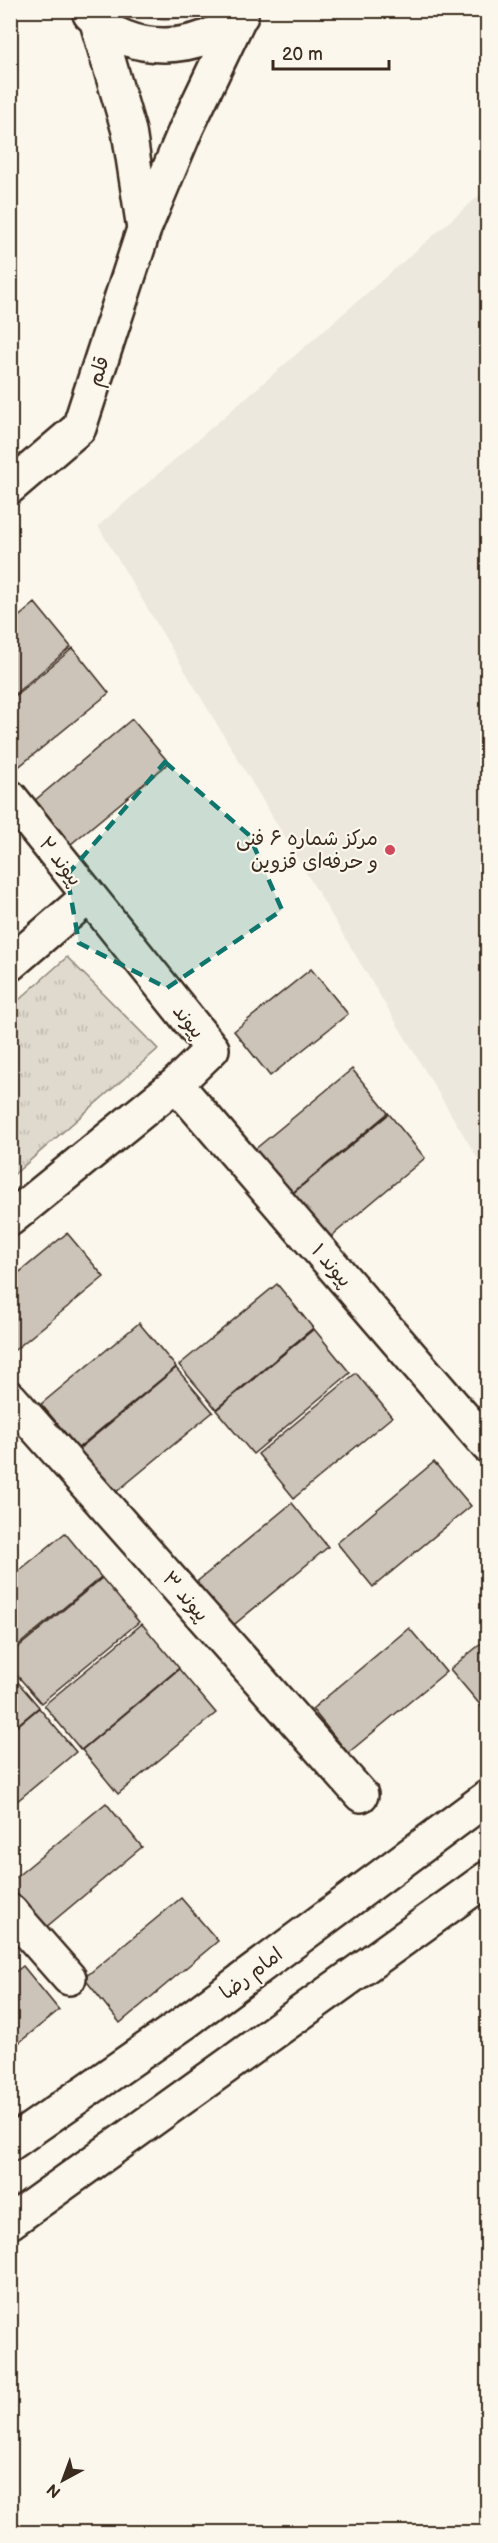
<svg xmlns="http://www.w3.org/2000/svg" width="498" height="2543" viewBox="0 0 498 2543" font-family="'Balsamiq Sans','Playpen Sans Arabic',sans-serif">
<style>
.built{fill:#ede8dd}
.grass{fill:url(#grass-dots);stroke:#8d8276;stroke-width:1.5}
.park{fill:url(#park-tufts);stroke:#8d8276;stroke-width:1.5}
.building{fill:#ccc4b9;stroke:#3b2a1e;stroke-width:1.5}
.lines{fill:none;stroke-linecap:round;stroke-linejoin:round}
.minor-casing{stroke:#3b2a1e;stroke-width:38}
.tertiary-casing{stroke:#3b2a1e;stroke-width:38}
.minor{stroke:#fbf7ec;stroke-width:33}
.tertiary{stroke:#fbf7ec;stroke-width:33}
.marked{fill:#0f766e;fill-opacity:0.2;stroke:#0f766e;stroke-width:4.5;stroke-dasharray:12 8;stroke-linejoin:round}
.poi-dot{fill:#d1495b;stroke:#fbf7ec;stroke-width:2}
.labels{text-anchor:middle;stroke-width:4.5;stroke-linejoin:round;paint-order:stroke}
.street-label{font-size:20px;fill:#3b2a1e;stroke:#fbf7ec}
.poi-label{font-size:20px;fill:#3b2a1e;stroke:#fbf7ec;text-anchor:end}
</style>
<defs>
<pattern id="grass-dots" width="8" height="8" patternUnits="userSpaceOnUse" patternTransform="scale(1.5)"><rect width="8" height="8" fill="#dfd9ce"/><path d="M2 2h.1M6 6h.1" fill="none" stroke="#c0bab0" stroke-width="1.8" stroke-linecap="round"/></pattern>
<pattern id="park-tufts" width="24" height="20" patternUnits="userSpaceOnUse" patternTransform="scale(1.5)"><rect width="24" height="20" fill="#dfd9ce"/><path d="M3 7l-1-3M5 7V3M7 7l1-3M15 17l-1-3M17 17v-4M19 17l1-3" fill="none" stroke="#c0bab0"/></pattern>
</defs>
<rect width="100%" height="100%" fill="#fbf7ec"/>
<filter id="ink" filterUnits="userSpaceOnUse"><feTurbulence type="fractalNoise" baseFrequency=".0167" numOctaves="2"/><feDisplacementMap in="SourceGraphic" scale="12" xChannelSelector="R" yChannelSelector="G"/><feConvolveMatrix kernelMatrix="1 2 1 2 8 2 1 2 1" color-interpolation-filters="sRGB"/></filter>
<g filter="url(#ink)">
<path class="built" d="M487,189V1174L98,526Z"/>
<path class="grass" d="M133,11H204C183,20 154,23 133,11Z"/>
<path class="park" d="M67,957L158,1049L11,1177V1007Z"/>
<path class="building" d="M35,603L71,647L10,698V624Z
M73,648L109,693L11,773L10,700Z
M132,719L169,763L71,844L34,801Z
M311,969L348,1014L270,1076L234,1031Z
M352,1069L388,1113L291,1194L254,1150Z
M389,1114L425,1158L328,1239L291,1195Z
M67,1233L104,1277L10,1354V1280Z
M277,1284L313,1328L216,1409L179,1365Z
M139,1323L176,1367L78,1448L41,1404Z
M314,1329L350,1373L253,1454L216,1410Z
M176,1368L213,1412L115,1493L79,1449Z
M356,1373L392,1417L294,1498L258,1454Z
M434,1462L471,1506L373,1587L337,1543Z
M292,1503L328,1547L230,1628L194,1584Z
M65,1533L101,1577L10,1652V1578Z
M102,1578L139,1622L41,1703L10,1667V1654Z
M142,1624L179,1668L81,1750L44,1705Z
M409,1628L446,1672L348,1753L312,1709Z
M488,1638V1713H487L450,1669Z
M179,1669L216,1713L118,1794L82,1750Z
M10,1673L39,1707L10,1731Z
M39,1708L76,1752L10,1807V1732Z
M106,1803L142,1847L45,1928L10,1887V1882Z
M181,1898L218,1941L120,2023L84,1978Z
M23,1966L59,2010L10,2050V1976Z"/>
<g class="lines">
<defs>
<path id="minor" d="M10,797L212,1049L176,1084L10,1219
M10,964L89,896
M176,1084L488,1446
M10,1398L361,1795
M10,1911L69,1978"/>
<path id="tertiary" d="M90,14C129,57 200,53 241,16
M97,22L129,131L144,229
M10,487L79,428L144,229L186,129L239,18
M10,2144L184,2023L488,1797
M10,2222L488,1878"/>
</defs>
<use href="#minor" class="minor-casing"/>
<use href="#tertiary" class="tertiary-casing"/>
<use href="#minor" class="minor"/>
<use href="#tertiary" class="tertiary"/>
</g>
</g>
<path class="marked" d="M165,762L249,835L282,910L167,988L79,943L67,875Z"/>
<circle class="poi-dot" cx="390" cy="850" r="6"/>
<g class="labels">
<g class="street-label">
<text transform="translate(98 371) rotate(-72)" y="7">قلم</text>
<text transform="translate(61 861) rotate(52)" y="7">پیوند ۲</text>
<text transform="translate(189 1021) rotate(51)" y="7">پیوند</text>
<text transform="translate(332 1265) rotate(49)" y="7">پیوند ۱</text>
<text transform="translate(186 1596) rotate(49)" y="7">پیوند ۳</text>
<text transform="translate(251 1973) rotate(-37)" y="7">امام رضا</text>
</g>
<g class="poi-label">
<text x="378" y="845">مرکز شماره ۶ فنی<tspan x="378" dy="23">و حرفه‌ای قزوین</tspan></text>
</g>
</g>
<rect width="498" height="2543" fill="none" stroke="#fbf7ec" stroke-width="36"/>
<rect x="18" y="18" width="462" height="2507" fill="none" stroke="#3b2a1e" stroke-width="2" filter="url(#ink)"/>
<g transform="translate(63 2480) rotate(221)" stroke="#fbf7ec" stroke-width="4.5" paint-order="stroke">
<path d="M0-4.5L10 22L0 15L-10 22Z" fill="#3b2a1e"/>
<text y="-9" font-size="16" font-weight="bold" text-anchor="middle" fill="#3b2a1e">N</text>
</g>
<path d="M273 60v9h116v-9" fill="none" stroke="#3b2a1e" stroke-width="3"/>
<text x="282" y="60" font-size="18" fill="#3b2a1e" stroke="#fbf7ec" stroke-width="4.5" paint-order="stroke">20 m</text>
</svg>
